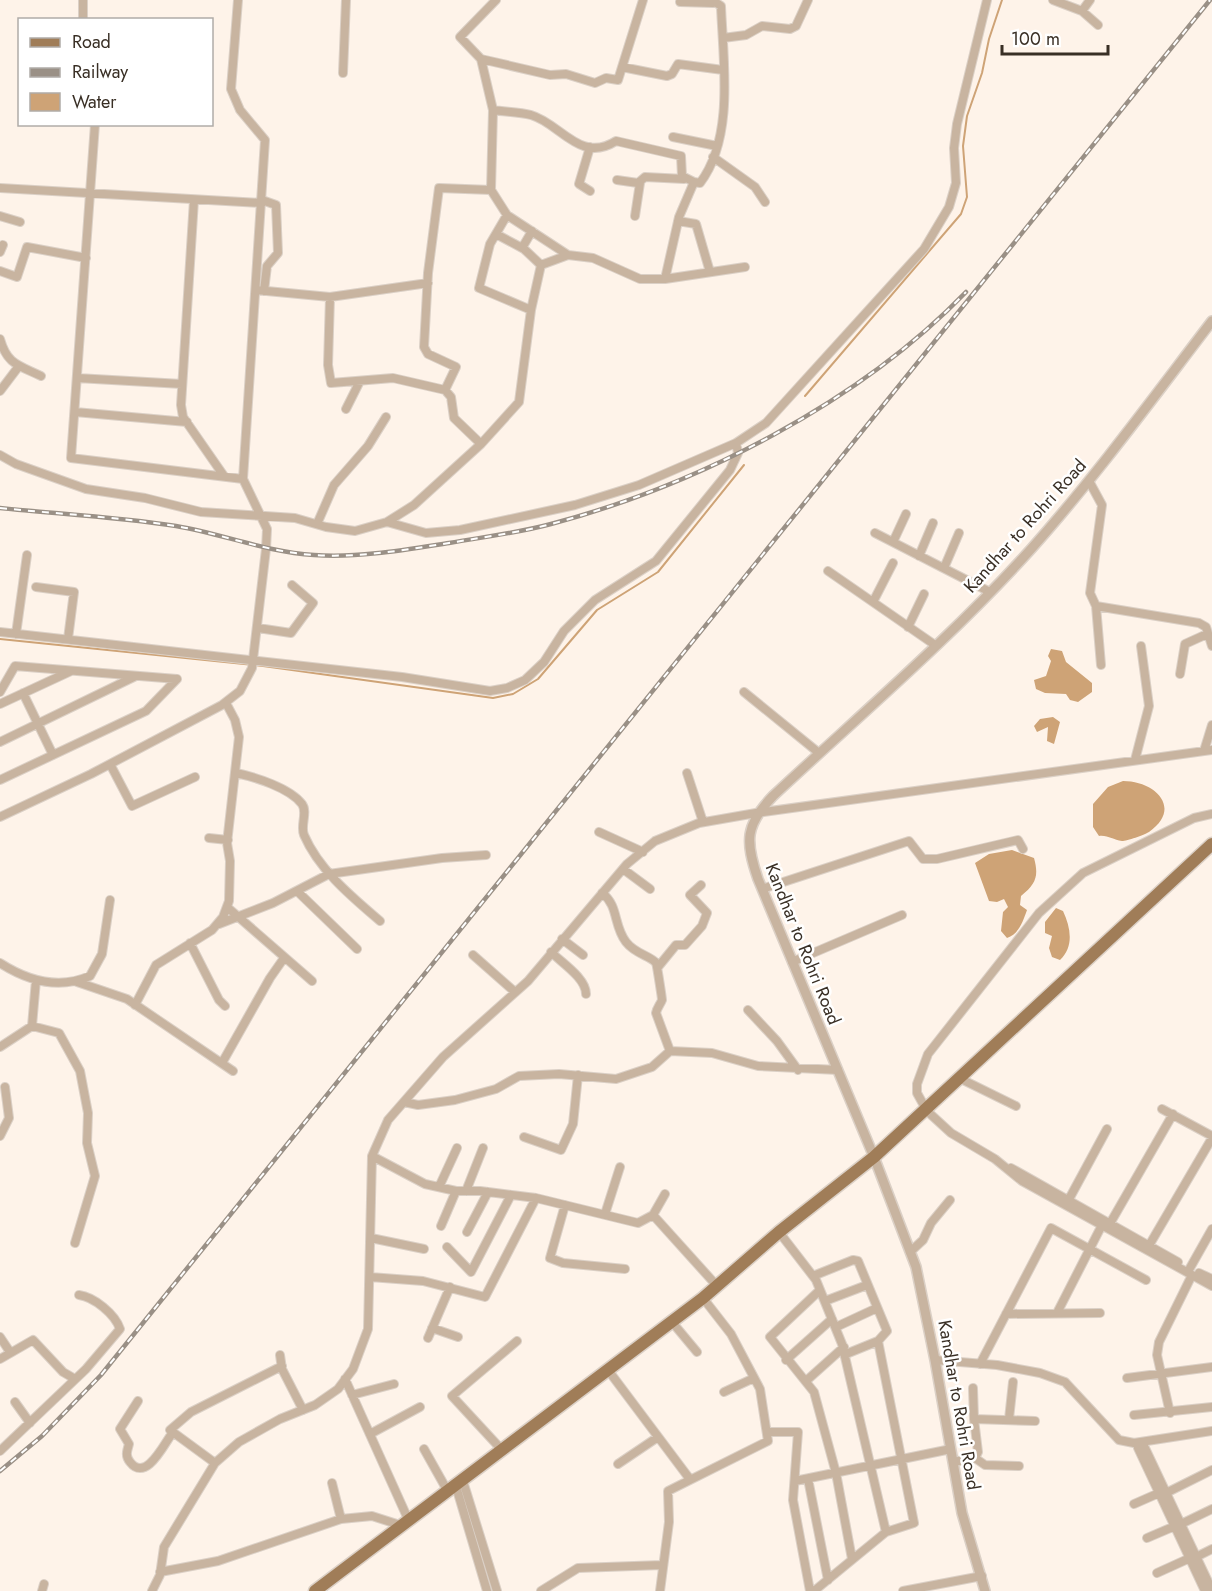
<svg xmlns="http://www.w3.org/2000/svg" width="1212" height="1591" viewBox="0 0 1212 1591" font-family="Jost,sans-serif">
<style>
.water{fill:#cea376}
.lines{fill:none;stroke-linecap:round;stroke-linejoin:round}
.stream{stroke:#cea376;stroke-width:2}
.minor-casing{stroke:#dbd0c6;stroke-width:10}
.tertiary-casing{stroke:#dbd0c6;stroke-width:12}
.primary-casing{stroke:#dbd0c6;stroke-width:15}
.minor{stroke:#c8b4a0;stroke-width:8}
.tertiary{stroke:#c8b4a0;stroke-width:9}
.primary{stroke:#a07d58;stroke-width:12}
.rail-casing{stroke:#9a9086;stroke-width:4.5}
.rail{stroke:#fff;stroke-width:2;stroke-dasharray:7;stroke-linecap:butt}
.labels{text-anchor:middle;stroke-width:5;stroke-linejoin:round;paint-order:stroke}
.street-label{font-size:18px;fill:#392f25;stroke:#fff}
</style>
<rect width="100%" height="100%" fill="#fef3e9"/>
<path class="water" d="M1051,649L1062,651L1066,662L1092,683V692L1078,702L1070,700L1066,694L1045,693L1036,689L1034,680L1046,676L1051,661L1048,656Z
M1053,717L1060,722L1054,744L1047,741L1048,727L1037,732L1034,726L1040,719Z
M1123,781C1155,781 1183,808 1149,832C1144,835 1127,841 1122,841C1113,840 1108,835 1099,836L1093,827V804L1108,787Z
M1012,850L1034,858C1039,876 1036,884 1021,896L1020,905L1027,910C1023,921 1019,934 1007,938L1001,931L1003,912L1008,907L1004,899L997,902L989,901L975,863L989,854Z
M1056,908L1063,911C1071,928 1074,947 1060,960L1052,957L1049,948L1052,936L1045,933V922Z"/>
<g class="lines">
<path class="stream" d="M805,396L961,214L967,197L963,146L967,116L982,73L989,39L1002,0
M0,639L263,666L493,698L513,694L538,679L597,610L658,572L744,465"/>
<defs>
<path id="minor" d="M496,0L460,37L481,59L493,110L491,190L507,215L568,255
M1053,0L1082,11L1098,25
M680,2L713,3
M1082,11L1090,0
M83,20V0
M723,38L746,35L762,26L790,29L796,26L808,0
M481,59L550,75L566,74L595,83L606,78L618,80L643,0
M622,67L667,76L672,74L678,64L723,70
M343,73L346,0
M493,110C505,112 519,112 531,115C560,123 580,164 616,141L681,156L682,176L694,182
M95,124L71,458L243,479
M673,137L717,146
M713,157L755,187L765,202
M617,180L638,183L645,177L684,179
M0,188L262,203
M590,191L579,184L590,147
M194,200L181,405L183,417L224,476
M262,200L276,205L278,253L267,266L264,291
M507,215L490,244L479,288L531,310
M0,216L20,222
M635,216L640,183
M678,221L696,224L710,272
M496,234L524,249L541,265
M522,248L532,231
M0,252L3,245
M0,271L17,277L27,247L86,258
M665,279L679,217L694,182L700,183C735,137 723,60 721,6L712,0
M256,290L330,297L428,283
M330,297L328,365L331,383L393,378L445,390
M0,339C7,364 18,365 41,376
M77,378L182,384
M0,391L19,366
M346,409L360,381
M75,412L187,422
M481,444L454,418L451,397L445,390L456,367L428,354L424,347L428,273L439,188L491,190
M0,455L16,464L86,489L145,498L201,512L295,518L326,527L355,531L387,522L414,505L481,444L519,402L531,310L541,265L568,255L593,258L640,279H665L745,267
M1089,481L1102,505L1090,593L1096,606L1199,623L1206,627L1212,646
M387,522L426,533L460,530L575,505L639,485L736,443
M317,524L334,485L368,446L386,417
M875,533L990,592
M893,542L906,514
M919,556L933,523
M944,568L959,533
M828,571L935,645
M36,587L74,592L68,639
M873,602L893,563
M1096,606L1101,665
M908,627L924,594
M258,628L291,633L313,603L292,585
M0,632L402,677L490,691L507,688L525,680L544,662L564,631L595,600L656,561L730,470L738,453L736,443L766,423L924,249L949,207L956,183L954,148L957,124L987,0
M16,634L27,555
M1180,674L1185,644L1207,634
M0,692L15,666L177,679
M744,692L819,753
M23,693L53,755
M0,704L71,671
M0,742L136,676
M1204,751L1212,725
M1135,760L1149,706L1141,646
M110,764L132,806L195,777
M236,773C255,777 290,788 302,804C308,812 300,826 304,835C319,870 352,897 380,921
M687,773L703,822
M0,780L146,711L177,679
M1212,814L1194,818L1083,873L1039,913L928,1054L917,1084V1093L927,1111L951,1133L995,1159L1022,1181L1212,1286
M0,817L91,774L222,705L240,691L252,668L266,549L267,529L243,479L265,140L240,110L231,89L238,0
M599,832L643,852
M209,838L228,840
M623,869L650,889
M762,889L909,841L923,859H937L1018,840L1023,849
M297,891L357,949
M602,893C619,906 613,925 626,942C635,954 651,956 656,963C657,965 662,998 662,1000C660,1005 657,1008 656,1013L670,1051
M227,907L312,981
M219,924L273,903L329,874L442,858L486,855
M562,939L583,955
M190,943L219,1000L225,1006
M551,952C562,963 586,978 586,994
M473,955L515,992
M792,962L902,915
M0,963C28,981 58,990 90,976L102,954L110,900
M658,967L676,945H685L702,926L707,913L690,895L701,885
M77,982L127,999L233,1071
M135,1005L156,965L212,930L223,917L229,901L230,861L227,843L239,737L235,720L226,703
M748,1010L777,1041L798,1070
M32,1026L59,1033L80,1071L88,1113L87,1143L95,1176L75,1243
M0,1047L32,1026L36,980
M222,1063L270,978L284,958
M961,1079L1016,1106
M404,1102L418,1105L455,1100L496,1089L519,1076L559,1074L616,1079L652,1067L670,1051L712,1053L758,1066L838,1070
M1162,1109L1212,1136
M0,1136L9,1118L5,1087
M524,1137L561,1150L573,1124L578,1075
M372,1156L425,1184L456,1191H480L536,1198L638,1223L653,1215L665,1194
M1011,1168L1178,1262
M439,1187L457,1148
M466,1191L483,1148
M1068,1201L1107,1129
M565,1205L550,1258L563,1263L625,1269
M605,1214L620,1167
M653,1215L717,1286
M441,1226L456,1191
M1108,1227L1173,1114
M467,1232L488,1192
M779,1232L816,1280L842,1344L886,1532
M371,1238L424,1249
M447,1247L471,1272L511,1195
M1147,1249L1212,1138
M910,1252L923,1240L931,1223L950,1200
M1190,1268L1212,1229
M1199,1273L1212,1279
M813,1276L853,1260L858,1261L887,1331L878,1341L846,1354
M370,1277L423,1281L485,1297L536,1198
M820,1290L770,1337L814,1392L836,1473L852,1559
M825,1301L867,1285
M1057,1313L1102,1225
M1006,1314L1100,1313
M672,1322L697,1352
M836,1327L877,1308
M432,1328L458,1337
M0,1337L8,1349
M428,1338L450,1287
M280,1355L282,1369L303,1410
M0,1359L33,1340L63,1372L75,1379
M786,1360L832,1319
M935,1360L997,1365L1040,1373L1065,1382L1119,1440L1134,1443L1212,1431
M980,1364L1051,1228L1146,1280
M608,1370L689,1478
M1127,1378L1212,1367
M345,1379L408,1519
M806,1381L844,1347
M973,1388L974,1419
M724,1392L754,1378
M352,1395L394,1384
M138,1401L120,1429L129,1444C127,1451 125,1456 130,1462C146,1483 164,1444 173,1432
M15,1402L30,1423
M1170,1413L1157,1355L1159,1342L1192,1275
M1134,1415L1212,1407
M1009,1419L1013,1382
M767,1432H798L793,1500L810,1591
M370,1434L420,1407
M424,1449L447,1490
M501,1449L452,1396L517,1341
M0,1451L86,1369L120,1329C115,1314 94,1297 79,1295
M975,1458L985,1465L1019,1466
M953,1462L975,1458L978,1452L974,1419L1035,1421
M215,1463L170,1430L191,1412L282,1366
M618,1464L658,1437
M462,1478L497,1591
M808,1479L828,1580
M795,1481L951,1449
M332,1483L341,1519
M455,1483L487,1591
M1166,1493L1212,1470
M1134,1504L1159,1493
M1181,1524L1212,1509
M1147,1538L1175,1526
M1196,1557L1212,1549
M160,1572L218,1561L341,1519L372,1516L400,1525
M1157,1573L1190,1558
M42,1591L44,1584
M152,1591L160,1575L164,1547L215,1463L239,1442L280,1419L315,1405L338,1389L353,1369L368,1329L372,1156L388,1120L443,1057L528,981L627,864L655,841L699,823L756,813L1212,750
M541,1591L578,1568L662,1565
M660,1591L669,1522L668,1491L768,1441L760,1389L731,1334L703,1298
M814,1591L886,1532L914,1523L878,1341
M903,1591L982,1576
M1205,1591L1138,1448L1144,1446L1212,1590"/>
<path id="tertiary" d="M985,1591L962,1513L935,1360L916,1267L874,1157L758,879C745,841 745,825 773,796C860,715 952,637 1032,548C1096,476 1153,398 1212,321"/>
<path id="primary" d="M315,1591L703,1298L779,1232L874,1157L1212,844"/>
</defs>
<use href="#minor" class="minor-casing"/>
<use href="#tertiary" class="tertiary-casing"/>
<use href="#primary" class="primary-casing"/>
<use href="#minor" class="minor"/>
<use href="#tertiary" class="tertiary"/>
<use href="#primary" class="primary"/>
<defs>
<path id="rail" d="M0,508C59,514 118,517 176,526C223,534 266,552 314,555C359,558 404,550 449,543C483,537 518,533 551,524C698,485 860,402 966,292
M0,1471L42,1436L101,1375L1210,0"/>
</defs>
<use href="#rail" class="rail-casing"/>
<use href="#rail" class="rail"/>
</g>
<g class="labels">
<g class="street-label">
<text transform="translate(1025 526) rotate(-48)" y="6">Kandhar to Rohri Road</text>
<text transform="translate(803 944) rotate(68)" y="6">Kandhar to Rohri Road</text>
<text transform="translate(959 1405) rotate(80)" y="6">Kandhar to Rohri Road</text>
</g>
</g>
<rect x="18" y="18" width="195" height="108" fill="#ffffff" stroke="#b0aca8" stroke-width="1.5"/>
<rect x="30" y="38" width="30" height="9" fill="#a07d58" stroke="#b0aca8" stroke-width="1.5"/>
<text x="72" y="48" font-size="18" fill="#392f25">Road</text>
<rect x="30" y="68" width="30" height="9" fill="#9a9086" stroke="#b0aca8" stroke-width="1.5"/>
<text x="72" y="78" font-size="18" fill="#392f25">Railway</text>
<rect x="30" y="93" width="30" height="18" fill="#cea376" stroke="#b0aca8" stroke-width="1.5"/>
<text x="72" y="108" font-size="18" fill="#392f25">Water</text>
<path d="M1002 45v9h106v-9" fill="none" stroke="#392f25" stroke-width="3"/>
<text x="1011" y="45" font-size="18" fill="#392f25" stroke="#ffffff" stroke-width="4.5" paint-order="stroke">100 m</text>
</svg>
